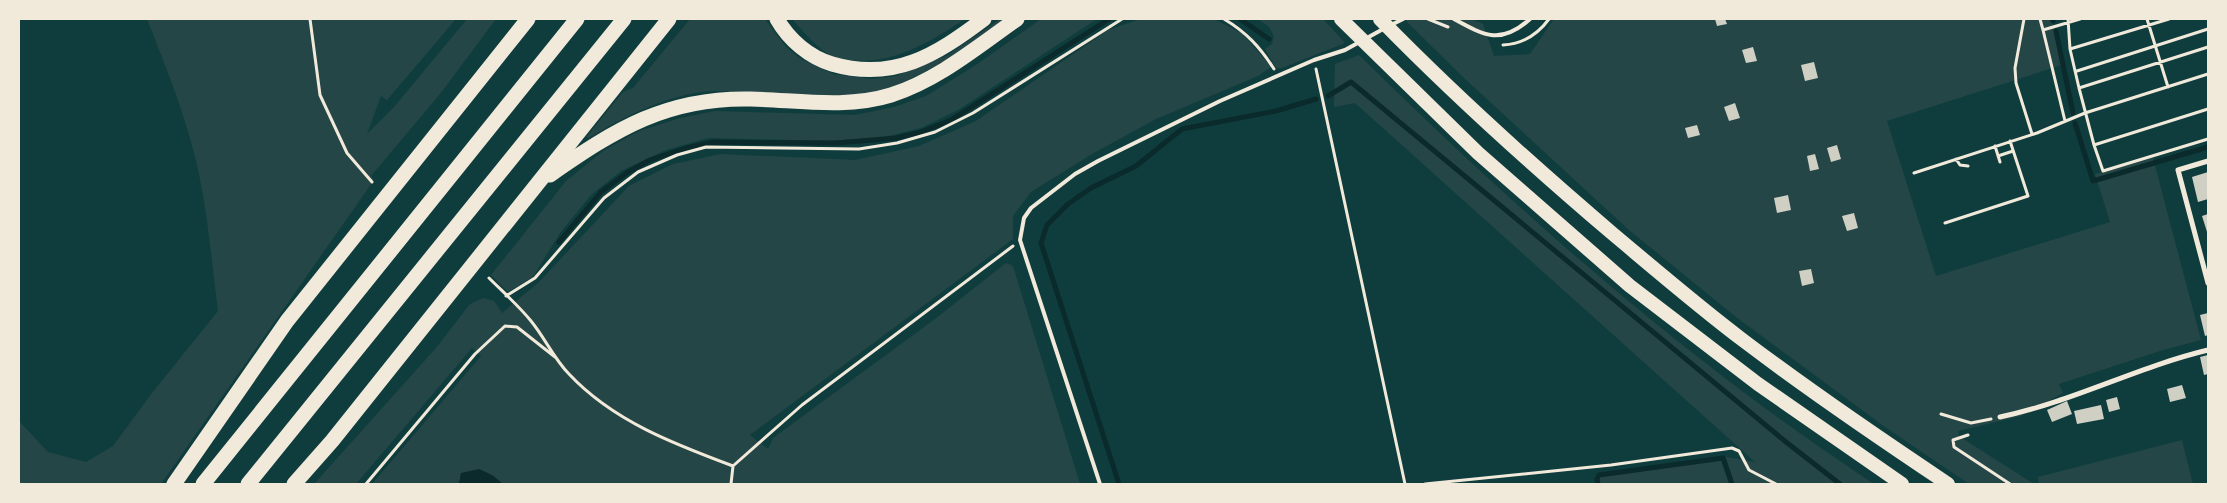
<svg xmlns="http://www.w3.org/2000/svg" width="2227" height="503" viewBox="0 0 2227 503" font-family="'Fira Sans Condensed',sans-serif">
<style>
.green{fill:#244646}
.water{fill:#0a2a2b}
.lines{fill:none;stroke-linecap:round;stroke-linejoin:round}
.stream{stroke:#0a2a2b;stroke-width:5}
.building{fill:#cfcfc3}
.path{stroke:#f1e9da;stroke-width:3}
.service{stroke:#f1e9da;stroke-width:4}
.minor{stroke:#f1e9da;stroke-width:5}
.trunk{stroke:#f1e9da;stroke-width:14}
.motorway{stroke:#f1e9da;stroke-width:15}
</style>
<rect width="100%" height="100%" fill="#0f3d3e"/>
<path class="green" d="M147,19H456L387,100L381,96L367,134L394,107L467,19H496L440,94L371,176L374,180L161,484H19V421L48,452L86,462L113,446L152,393L218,311C211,257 207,201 193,149C181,104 164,62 147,19Z
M690,19H765L786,47L801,59L833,74L873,79L896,76L948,55L1000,19H1005C960,51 915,86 859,95C815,101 764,90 719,91C675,91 626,115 589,138L586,137L623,92L633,88Z
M792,19H965C927,44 883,71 835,57C821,53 802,30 792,19Z
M1041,19H1097L958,110L921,128L885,137L829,141L708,138L666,150L621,171L591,195L560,233L533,277L508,292L491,275L566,181L603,151L639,131L680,118L715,111L855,115L894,107L926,96L976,65Z
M1140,19H1214L1243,34L1271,67L1258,76L1156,119L1092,154L1031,192L1013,216V239L750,435L768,449L773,438L935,319L1006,263L1013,266L1080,484H503L492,475L458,481L459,484H372L481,356L472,348L356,484H314L436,348L470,304L483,298L494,301L502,313L538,283L629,186L673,164L721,154L855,160L919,146L976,121L1108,30Z
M1258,19H1323L1345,43L1282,68H1276L1265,49L1272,44L1274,36L1269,27Z
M1404,19H1471L1483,24L1494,56L1530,54L1554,19H2052L2062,65L1887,121L1936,276L2110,222L2095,174L2153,158L2201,340L2163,350L2059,384L2063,393L2021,416L1958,431L1959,436L2034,484H1969L1885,427L1736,317L1629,230L1463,77Z
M1359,55C1518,212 1687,361 1874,484H1734L1726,457L1755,462L1355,103L1334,107L1335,64Z
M2182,440L2193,484H2039L2038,477Z
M1721,460L1729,484H1601L1599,480L1600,477Z"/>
<path class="water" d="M479,469L492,475L503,484H459L461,473Z"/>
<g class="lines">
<path class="stream" d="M1240,19L1269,39
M2053,19V21
M2056,31L2073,113
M1328,96L1351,82L1786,442L1840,484
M2075,123L2093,181L2208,147
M559,242L601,192L628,172L650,160L686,148L713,142L836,143L896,138L921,132L951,120L1109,19
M1723,458L1732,484
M1119,484L1041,243L1047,225L1068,204L1091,188L1136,166L1182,129L1276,111L1316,99
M1598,484L1597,479L1599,475L1723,458"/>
</g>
<path class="building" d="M1715,19H1725L1727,24L1717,26Z
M1753,47L1757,61L1746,63L1742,50Z
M1814,62L1818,78L1805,81L1801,65Z
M1735,103L1740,118L1729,121L1724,107Z
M1697,125L1700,135L1688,138L1685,128Z
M1837,145L1841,159L1831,162L1827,148Z
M1815,154L1819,169L1810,171L1807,156Z
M2208,172V199L2198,202L2192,177Z
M1788,195L1791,210L1777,213L1774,198Z
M1854,213L1858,228L1847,231L1842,216Z
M2208,214V235L2202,216Z
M1811,269L1814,283L1802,286L1799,271Z
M2208,313V335L2205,336L2200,315Z
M2208,355V374L2204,375L2200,357Z
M2182,385L2186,398L2170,402L2167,389Z
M2117,397L2120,409L2109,412L2106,400Z
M2067,401L2072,414L2052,422L2047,410Z
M2101,405L2104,419L2077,424L2074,411Z"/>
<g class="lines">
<path class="path" d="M310,19L320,95L347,153L372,182
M1224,19C1246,32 1260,47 1274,69
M1428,19L1448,27
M2024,19L2015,68L2016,83L2032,134
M2040,19L2043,30
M2068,19L2070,49L2079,88L2094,145L2208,109
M2147,19L2168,87
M1503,45C1523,44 1538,34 1549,19
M2070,49L2169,19
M1316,69L1405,484
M2077,71L2208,29
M2079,88L2208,47
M2065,121L2043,30L2080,19
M2094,145L2103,171L2208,139
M1995,146L2000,162
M1998,156L2013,151
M1956,159L1960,165L1968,166
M1914,173L2037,133L2085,113L2208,74
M1945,223L2028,196L2010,141
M489,278C503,292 519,306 531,321C545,338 554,359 569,374C613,421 674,444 733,466
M506,296L535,278L604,198L638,172L677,155L706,147L859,149L897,143L935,132L973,113L1122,19
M1941,414L1971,423L1991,419
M1968,435L1953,440L1954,447L2010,484
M733,466L802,405L1013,246
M366,484L475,354L505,326L517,327L555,357
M731,484L733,466
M1425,484L1611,465L1732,448L1739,451L1749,470L1776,484"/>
<path class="service" d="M1454,19C1485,36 1501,45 1530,19
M1391,25L1403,19
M1100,484L1020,240L1024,218L1031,208L1075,174L1098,161L1220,101L1314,60L1345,50L1385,28"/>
<path class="minor" d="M2208,161L2178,170L2208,283
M2000,417C2072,402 2137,367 2208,350"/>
<path class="trunk" d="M1341,19L1478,153L1630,286L1758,384L1902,484
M1380,19C1454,95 1532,165 1613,234C1656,270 1699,307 1744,341C1810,391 1879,438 1948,484"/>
<path class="motorway" d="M777,19C789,40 809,57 832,64C894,82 936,55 984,19
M550,175C616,129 667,97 751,99C797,100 846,109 891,95C938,80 977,47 1017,19
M174,484L287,321L528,19
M203,484L577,19
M248,484L624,19
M294,484L332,441L669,19"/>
</g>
<rect width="2227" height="503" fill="none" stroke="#f1e9da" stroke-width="40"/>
</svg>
